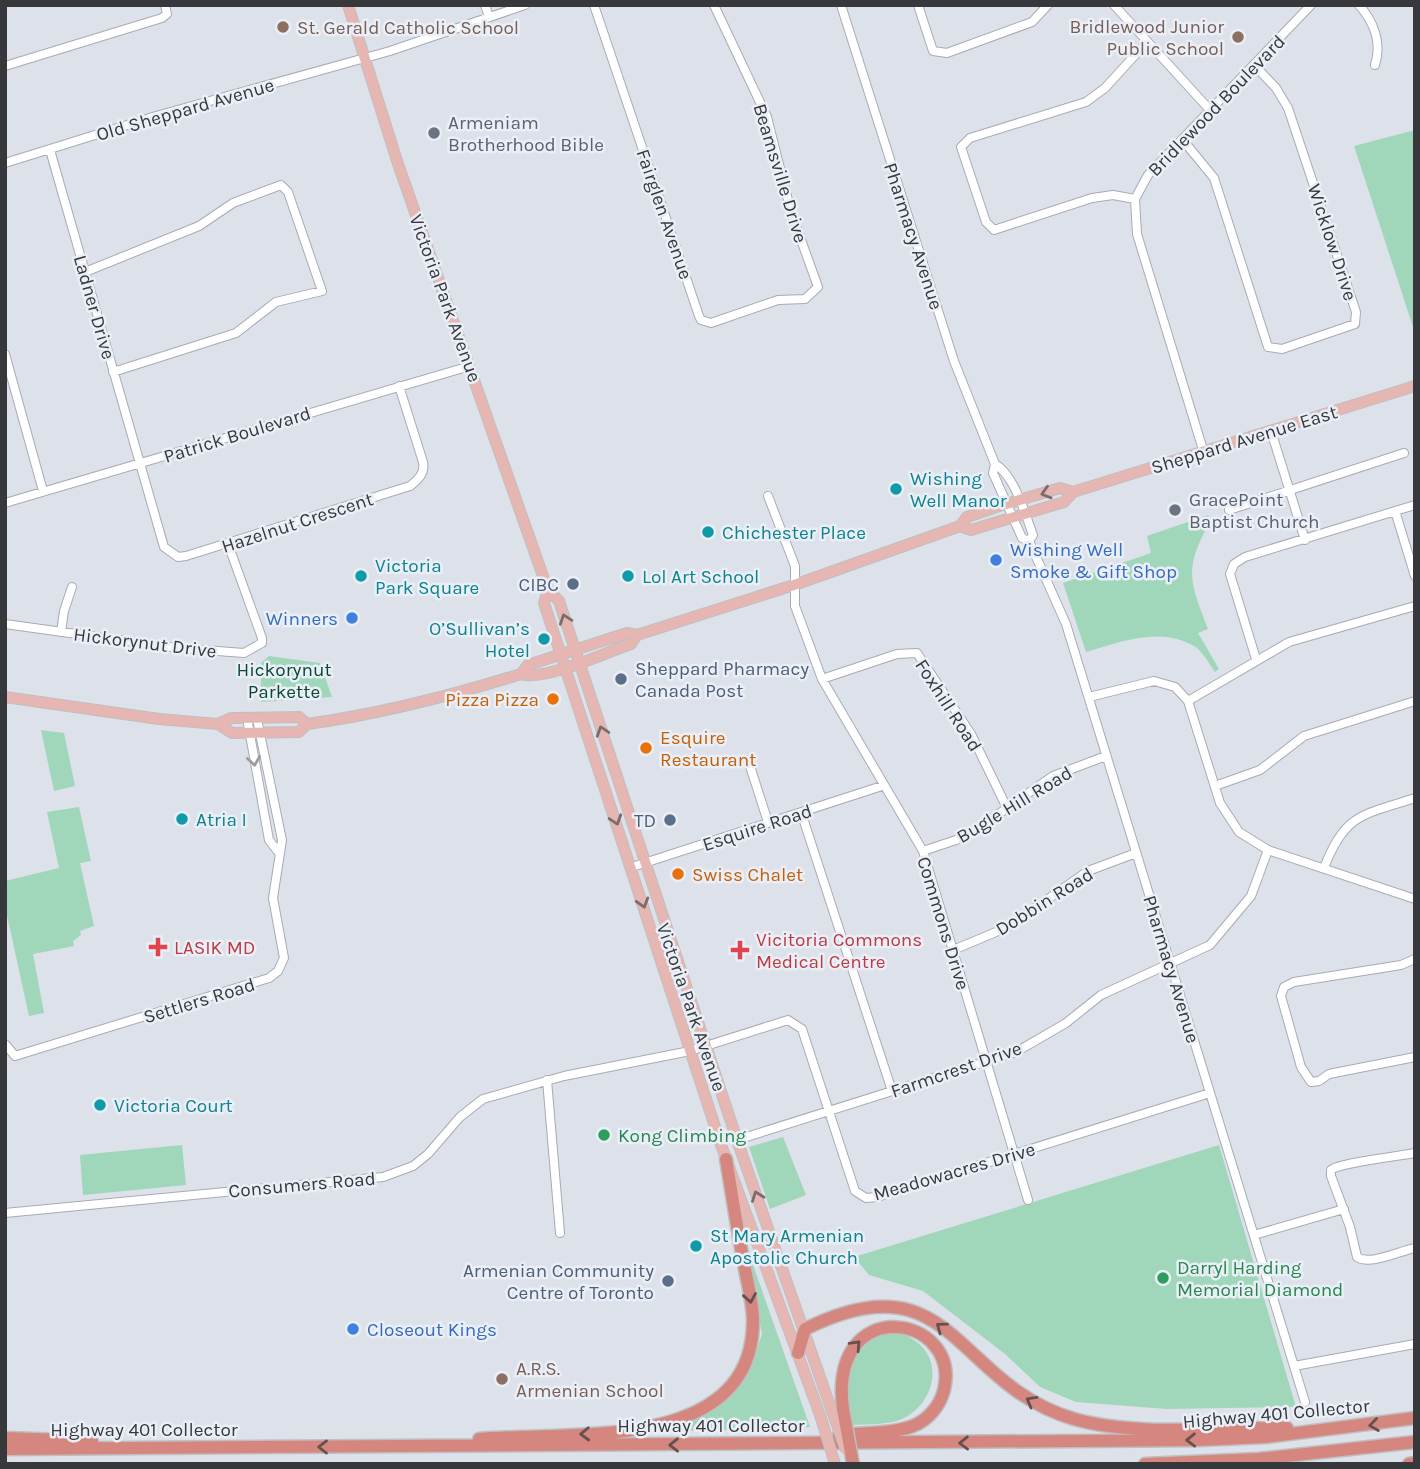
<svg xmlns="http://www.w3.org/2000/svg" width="1420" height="1469" viewBox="0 0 1420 1469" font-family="Karla,sans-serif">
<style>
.green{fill:#a0d7ba}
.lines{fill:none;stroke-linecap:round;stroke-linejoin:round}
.minor-casing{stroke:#a7abb3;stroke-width:10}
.major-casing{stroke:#bfbfc0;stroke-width:12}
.highway-casing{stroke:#bfbfc0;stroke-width:15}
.minor{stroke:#fff;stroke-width:8}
.major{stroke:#e6b7b2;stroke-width:10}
.highway{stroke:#d5877f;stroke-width:12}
.major-bridge-casing{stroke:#bfbfc0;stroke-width:12;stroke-linecap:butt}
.highway-bridge-casing{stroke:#bfbfc0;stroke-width:15;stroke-linecap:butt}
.major-bridge{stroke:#e6b7b2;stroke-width:10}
.highway-bridge{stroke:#d5877f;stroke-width:12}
.oneway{stroke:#7c6b6b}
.oneway2{stroke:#9a9c9d}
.oneway3{stroke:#66504f}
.education-dot{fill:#8d6e63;stroke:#eaeff7;stroke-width:2.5}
.worship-dot{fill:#6b7280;stroke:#eaeff7;stroke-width:2.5}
.culture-dot{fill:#0f9aa8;stroke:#eaeff7;stroke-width:2.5}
.shop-dot{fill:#3f7fe0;stroke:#eaeff7;stroke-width:2.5}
.service-dot{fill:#5c6f8a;stroke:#eaeff7;stroke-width:2.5}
.food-dot{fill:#e8710a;stroke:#eaeff7;stroke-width:2.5}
.health-dot{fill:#e0444e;stroke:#eaeff7;stroke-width:2.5}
.leisure-dot{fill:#2e9e5b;stroke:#eaeff7;stroke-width:2.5}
.labels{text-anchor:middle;stroke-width:5;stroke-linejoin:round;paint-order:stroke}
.education-label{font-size:19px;fill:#785e54;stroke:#eaeff7;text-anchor:start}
.street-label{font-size:19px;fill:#36383b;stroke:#eaeff7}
.worship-label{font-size:19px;fill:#5b616d;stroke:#eaeff7;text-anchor:start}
.culture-label{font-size:19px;fill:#0d838f;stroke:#eaeff7;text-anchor:start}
.shop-label{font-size:19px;fill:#366cbe;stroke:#eaeff7;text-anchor:start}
.service-label{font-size:19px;fill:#4e5e75;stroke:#eaeff7;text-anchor:end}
.park-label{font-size:19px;fill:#094930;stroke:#eaeff7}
.food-label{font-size:19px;fill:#c56008;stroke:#eaeff7;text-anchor:start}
.health-label{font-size:19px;fill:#be3a42;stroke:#eaeff7;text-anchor:start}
.leisure-label{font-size:19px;fill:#27864d;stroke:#eaeff7;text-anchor:start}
</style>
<rect width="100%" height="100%" fill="#dde1ea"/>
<path class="green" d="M1415,130V333L1354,146Z
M1208,515L1210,521C1184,570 1189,579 1208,629L1198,633L1219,669L1215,672C1209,664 1202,650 1194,646C1160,626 1120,642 1086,652L1063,583L1151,553L1147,536Z
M269,656L320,663L332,697L261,702V663Z
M41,730L64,733L75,786L54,791Z
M79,807L91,861L80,863L94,926L80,931L81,935L73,941L74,946L33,954L44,1013L29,1016L5,906V881L59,868L47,812Z
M783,1137L806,1195L770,1209L749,1147Z
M182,1145L186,1185L83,1195L80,1155Z
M1219,1145L1296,1407L1167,1409L1076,1402L1040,1387L1005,1354L923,1291L869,1275L854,1257Z
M745,1242L810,1427L662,1432L658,1428L704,1414L735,1393L754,1358L762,1334Z
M882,1331C890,1333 902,1333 909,1337C946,1356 936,1403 902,1419C889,1425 868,1424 853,1425C840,1370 838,1368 882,1331Z"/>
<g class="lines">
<defs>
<path id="minor" d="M485,5L489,17
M594,5L699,316L701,320L711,323L778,300L805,299L818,287L791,212L767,117L714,5
M841,5L954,361L995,464L993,473L1022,538L1029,541L1066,624L1305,1402
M918,5L933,51L947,53L1032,22L1048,5
M1114,5L1210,110
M1359,5C1374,22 1382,43 1375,65
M5,66L162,18L167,14L165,5
M1182,139L1214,178L1268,347L1282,349L1355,324L1356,312L1288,108L1276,88L1254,65
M50,150L164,547L178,557L186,556L410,486C419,479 425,473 423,462L399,386
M5,163L156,116L390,51L525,5
M1135,199L1113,195L1092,198L994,230L986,222L961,147L970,138L1086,102L1105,88L1147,42
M85,272L199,226L233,203L281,185L288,192L322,291L276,302L236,333L113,372
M5,354L43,491
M1271,431L1305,540
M1204,453L1137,234L1135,199L1148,175L1311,5
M995,464C1015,476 1025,514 1033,535L1029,541
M768,496L795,566V606L822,679L923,851L1028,1200
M5,503L470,366
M1229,510L1404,453
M1395,511L1415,576
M5,624L178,648L244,653L262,643V638L228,544
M61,632L64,611L72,587
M1256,659L1230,574L1234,564L1245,557L1415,505
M822,679L897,654L917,653L971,734L1007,808
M1089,697L1154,681L1175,687L1188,701L1220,803L1239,832L1268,850L1415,899
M1188,701L1289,642L1415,606
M247,718L269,840L279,853
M748,760L768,822
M1215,786L1260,770L1304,736L1415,701
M801,812L892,1091
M923,851L956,840L981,826L1053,776L1106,756
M632,867L882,786
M1324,868C1345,813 1363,815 1415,798
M953,950L1008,927L1088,871L1136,853
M1415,959L1401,965L1294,982L1284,987L1281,996L1301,1067L1311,1082L1319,1081L1329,1074L1415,1057
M6,1045L15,1056L269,978L278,971L284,958L273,898L282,840L257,719
M547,1080L560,1233
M737,1140L1016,1052L1066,1023L1101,995L1210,945L1251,896L1268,850
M1415,1153C1400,1156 1339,1163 1331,1170V1176L1350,1227L1357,1257C1370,1266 1399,1251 1415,1248
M5,1213L383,1177L413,1166L428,1154L460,1117L483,1099L564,1076L690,1051L788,1020L802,1029L855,1191L866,1198L877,1197L1210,1093
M1254,1235L1344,1209
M1294,1366L1415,1344"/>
<path id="major" d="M348,5L398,164L544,579L548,590L559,601L737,1140L834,1417
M960,526L971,530L1064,502L1073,492L1415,386
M548,590L544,603L721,1145L820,1415
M521,674C544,682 606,652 631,644L637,635
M5,697L159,719L218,724L231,718L299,717L307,724
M218,724L232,733L299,732L307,724C381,714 450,696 521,674L528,665L627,633L637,635L797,584L960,526L967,517L996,507L1060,488L1073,492"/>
<path id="highway" d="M798,1353L805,1329C953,1255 954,1384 1074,1419C1138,1437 1220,1427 1287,1428
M839,1435C862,1433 891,1434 913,1426C928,1420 940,1406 944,1390C962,1314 828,1292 843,1409
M5,1438L92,1441
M479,1439C568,1431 753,1454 753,1321C753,1302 747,1282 744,1264C737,1229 732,1194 726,1159
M5,1449L1199,1440L1266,1437L1415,1418
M1145,1464L1258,1459L1415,1442
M1409,1464L1415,1463"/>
</defs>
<use href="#minor" class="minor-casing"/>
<use href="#major" class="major-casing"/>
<use href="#highway" class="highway-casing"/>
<use href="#minor" class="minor"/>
<use href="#major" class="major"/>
<use href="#highway" class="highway"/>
<defs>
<path id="major-bridge" d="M820,1415L835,1464
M834,1417L846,1450"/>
<path id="highway-bridge" d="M843,1409L853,1464"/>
</defs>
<use href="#major-bridge" class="major-bridge-casing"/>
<use href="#highway-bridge" class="highway-bridge-casing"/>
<use href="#major-bridge" class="major-bridge"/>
<use href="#highway-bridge" class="highway-bridge"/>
</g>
<defs><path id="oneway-chevron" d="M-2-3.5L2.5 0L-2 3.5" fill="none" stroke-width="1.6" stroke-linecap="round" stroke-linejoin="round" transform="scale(1.75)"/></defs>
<g class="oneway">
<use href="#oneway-chevron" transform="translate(1046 493) rotate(163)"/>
<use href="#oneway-chevron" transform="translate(565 619) rotate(-109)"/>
<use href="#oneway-chevron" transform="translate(602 731) rotate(-108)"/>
<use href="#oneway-chevron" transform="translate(616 820) rotate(72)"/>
<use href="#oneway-chevron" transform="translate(643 903) rotate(73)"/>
<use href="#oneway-chevron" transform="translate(757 1196) rotate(-110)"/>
</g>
<use class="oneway2" href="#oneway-chevron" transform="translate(254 761) rotate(82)"/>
<g class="oneway3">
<use href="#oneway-chevron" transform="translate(750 1298) rotate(80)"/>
<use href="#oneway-chevron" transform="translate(941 1327) rotate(-143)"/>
<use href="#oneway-chevron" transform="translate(856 1345) rotate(-47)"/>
<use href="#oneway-chevron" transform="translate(1031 1401) rotate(-151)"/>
<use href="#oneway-chevron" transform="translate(1374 1425) rotate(172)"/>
<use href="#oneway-chevron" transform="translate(585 1434) rotate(178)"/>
<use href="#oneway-chevron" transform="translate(1191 1440) rotate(179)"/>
<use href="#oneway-chevron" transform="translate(964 1443) rotate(179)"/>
<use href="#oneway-chevron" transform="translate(674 1445) rotate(179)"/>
<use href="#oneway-chevron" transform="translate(323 1447) rotate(180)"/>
</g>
<g class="education-dot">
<circle cx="283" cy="27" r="7"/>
<circle cx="1238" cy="37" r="7"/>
<circle cx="502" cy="1379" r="7"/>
</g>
<g class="worship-dot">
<circle cx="434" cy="133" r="7"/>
<circle cx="1175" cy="510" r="7"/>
</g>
<g class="culture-dot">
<circle cx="896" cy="489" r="7"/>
<circle cx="708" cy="532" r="7"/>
<circle cx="361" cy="576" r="7"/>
<circle cx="628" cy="576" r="7"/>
<circle cx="544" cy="639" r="7"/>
<circle cx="182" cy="819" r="7"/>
<circle cx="100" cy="1105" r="7"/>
<circle cx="696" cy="1246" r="7"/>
</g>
<g class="shop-dot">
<circle cx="996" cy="560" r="7"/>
<circle cx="352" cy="618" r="7"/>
<circle cx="353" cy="1329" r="7"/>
</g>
<g class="service-dot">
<circle cx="573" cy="584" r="7"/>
<circle cx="621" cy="679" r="7"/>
<circle cx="670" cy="820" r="7"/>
<circle cx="668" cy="1281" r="7"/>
</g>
<g class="food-dot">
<circle cx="553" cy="699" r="7"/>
<circle cx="646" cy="748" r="7"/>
<circle cx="678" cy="874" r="7"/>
</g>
<g class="health-dot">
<path d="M154.5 936.5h7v7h7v7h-7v7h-7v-7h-7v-7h7z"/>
<path d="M736.5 939.5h7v7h7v7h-7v7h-7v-7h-7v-7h7z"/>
</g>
<g class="leisure-dot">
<circle cx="604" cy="1135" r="7"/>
<circle cx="1163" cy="1278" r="7"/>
</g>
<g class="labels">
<g class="education-label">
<text x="1224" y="33" text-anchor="end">Bridlewood Junior<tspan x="1224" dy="22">Public School</tspan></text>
<text x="297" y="34">St. Gerald Catholic School</text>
<text x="516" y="1375">A.R.S.<tspan x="516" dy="22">Armenian School</tspan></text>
</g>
<g class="street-label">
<text transform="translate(1216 105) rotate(-46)" y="7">Bridlewood Boulevard</text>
<text transform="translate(185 109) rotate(-16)" y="7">Old Sheppard Avenue</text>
<text transform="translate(781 173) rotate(73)" y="7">Beamsville Drive</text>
<text transform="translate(665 214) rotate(71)" y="7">Fairglen Avenue</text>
<text transform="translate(914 236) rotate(72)" y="7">Pharmacy Avenue</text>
<text transform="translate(1333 242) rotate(72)" y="7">Wicklow Drive</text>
<text transform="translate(446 298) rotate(70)" y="7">Victoria Park Avenue</text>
<text transform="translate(95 307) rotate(74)" y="7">Ladner Drive</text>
<text transform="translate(237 434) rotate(-17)" y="7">Patrick Boulevard</text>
<text transform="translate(1244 439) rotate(-17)" y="7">Sheppard Avenue East</text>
<text transform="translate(297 522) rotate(-18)" y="7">Hazelnut Crescent</text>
<text transform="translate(145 642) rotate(7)" y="7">Hickorynut Drive</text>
<text transform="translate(949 705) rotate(57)" y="7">Foxhill Road</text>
<text transform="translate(1014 804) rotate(-31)" y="7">Bugle Hill Road</text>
<text transform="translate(757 827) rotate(-18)" y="7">Esquire Road</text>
<text transform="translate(1044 901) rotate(-32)" y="7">Dobbin Road</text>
<text transform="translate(944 923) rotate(73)" y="7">Commons Drive</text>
<text transform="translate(1172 969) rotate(73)" y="7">Pharmacy Avenue</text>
<text transform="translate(199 1000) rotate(-17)" y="7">Settlers Road</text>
<text transform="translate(692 1007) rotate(71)" y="7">Victoria Park Avenue</text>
<text transform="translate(956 1069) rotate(-19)" y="7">Farmcrest Drive</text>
<text transform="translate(954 1171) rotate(-16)" y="7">Meadowacres Drive</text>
<text transform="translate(302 1184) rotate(-5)" y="7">Consumers Road</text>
<text transform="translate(1276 1413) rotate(-5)" y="7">Highway 401 Collector</text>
<text x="711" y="1432">Highway 401 Collector</text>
<text x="144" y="1436">Highway 401 Collector</text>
</g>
<g class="worship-label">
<text x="448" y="129">Armeniam<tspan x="448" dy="22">Brotherhood Bible</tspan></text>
<text x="1189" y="506">GracePoint<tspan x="1189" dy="22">Baptist Church</tspan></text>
</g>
<g class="culture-label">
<text x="910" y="485">Wishing<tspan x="910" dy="22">Well Manor</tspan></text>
<text x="722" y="539">Chichester Place</text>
<text x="375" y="572">Victoria<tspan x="375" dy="22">Park Square</tspan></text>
<text x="642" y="583">Lol Art School</text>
<text x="530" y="635" text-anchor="end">O’Sullivan’s<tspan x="530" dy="22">Hotel</tspan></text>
<text x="196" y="826">Atria I</text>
<text x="114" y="1112">Victoria Court</text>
<text x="710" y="1242">St Mary Armenian<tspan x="710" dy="22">Apostolic Church</tspan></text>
</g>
<g class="shop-label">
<text x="1010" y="556">Wishing Well<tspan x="1010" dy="22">Smoke &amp; Gift Shop</tspan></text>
<text x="338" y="625" text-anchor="end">Winners</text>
<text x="367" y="1336">Closeout Kings</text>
</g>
<g class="service-label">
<text x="559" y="591">CIBC</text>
<text x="635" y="675" text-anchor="start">Sheppard Pharmacy<tspan x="635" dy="22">Canada Post</tspan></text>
<text x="656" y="827">TD</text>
<text x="654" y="1277">Armenian Community<tspan x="654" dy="22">Centre of Toronto</tspan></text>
</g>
<g class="park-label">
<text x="284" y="676">Hickorynut<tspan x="284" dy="22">Parkette</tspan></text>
</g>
<g class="food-label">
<text x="539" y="706" text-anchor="end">Pizza Pizza</text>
<text x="660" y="744">Esquire<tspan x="660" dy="22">Restaurant</tspan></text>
<text x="692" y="881">Swiss Chalet</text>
</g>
<g class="health-label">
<text x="756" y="946">Vicitoria Commons<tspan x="756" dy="22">Medical Centre</tspan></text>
<text x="174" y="954">LASIK MD</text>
</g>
<g class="leisure-label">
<text x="618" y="1142">Kong Climbing</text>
<text x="1177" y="1274">Darryl Harding<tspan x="1177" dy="22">Memorial Diamond</tspan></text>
</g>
</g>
<rect width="1420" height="1469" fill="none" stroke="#36383b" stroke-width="14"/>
</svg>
